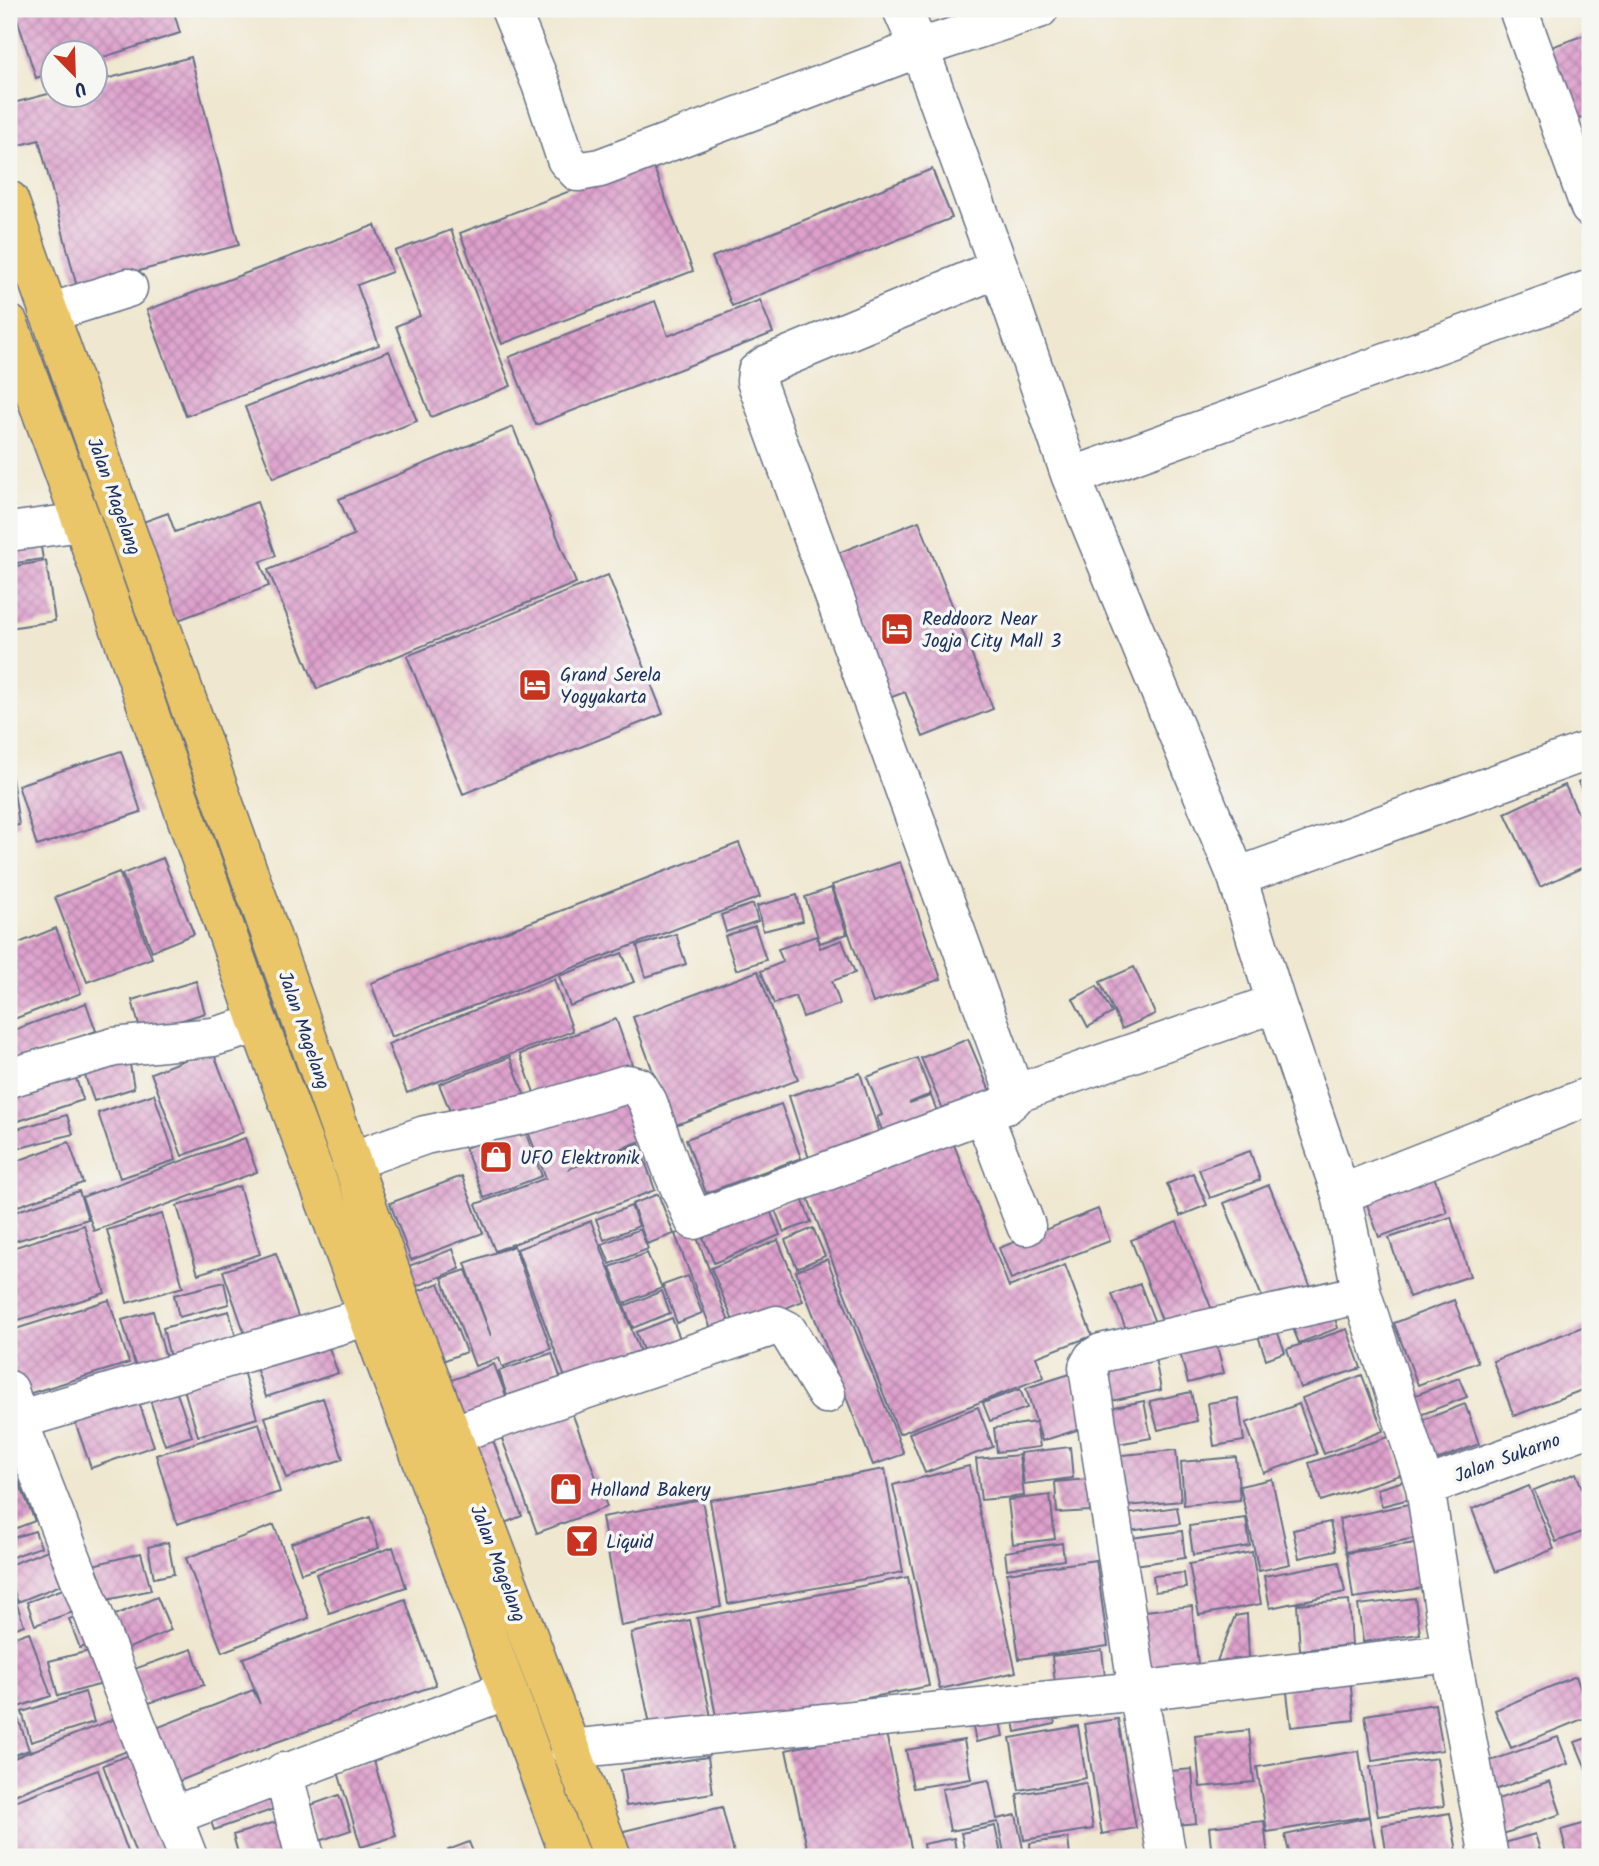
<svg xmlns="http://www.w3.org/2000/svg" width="1599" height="1866" viewBox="0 0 1599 1866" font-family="Kalam,sans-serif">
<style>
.building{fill:url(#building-cross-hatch)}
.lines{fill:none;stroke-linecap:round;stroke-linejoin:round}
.minor-casing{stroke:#656f86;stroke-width:41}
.major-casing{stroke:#656f86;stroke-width:41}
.minor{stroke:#fff;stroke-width:38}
.major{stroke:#eac669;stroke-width:38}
.labels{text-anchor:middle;stroke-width:7;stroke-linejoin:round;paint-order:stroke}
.street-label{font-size:19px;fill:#1b2f5e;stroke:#f6f6f2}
.poi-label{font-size:19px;fill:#1b2f5e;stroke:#f6f6f2;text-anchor:start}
</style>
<defs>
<pattern id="building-cross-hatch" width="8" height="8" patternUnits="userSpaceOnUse" patternTransform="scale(1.75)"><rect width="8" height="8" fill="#dea0cc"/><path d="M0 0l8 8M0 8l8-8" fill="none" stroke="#b383a9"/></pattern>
</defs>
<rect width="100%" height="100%" fill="#f6f6f2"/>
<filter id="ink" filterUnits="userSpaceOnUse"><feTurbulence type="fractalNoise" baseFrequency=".0143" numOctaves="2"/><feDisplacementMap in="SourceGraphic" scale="14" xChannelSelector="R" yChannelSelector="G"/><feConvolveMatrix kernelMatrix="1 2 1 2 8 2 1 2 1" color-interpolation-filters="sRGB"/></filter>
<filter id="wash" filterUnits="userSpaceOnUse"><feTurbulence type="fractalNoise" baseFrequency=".00686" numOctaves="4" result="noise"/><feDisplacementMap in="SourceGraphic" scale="28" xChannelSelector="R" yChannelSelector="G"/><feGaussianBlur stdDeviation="1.57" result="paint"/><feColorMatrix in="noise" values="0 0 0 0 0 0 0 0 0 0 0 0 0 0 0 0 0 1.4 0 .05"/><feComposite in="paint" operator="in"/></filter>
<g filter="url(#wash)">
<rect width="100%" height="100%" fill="#efe7cf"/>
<g id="blocks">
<path class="building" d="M14,9H173L180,33L94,60V52H52V73L36,78Z
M1590,33V114L1573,121L1546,49Z
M191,57L239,245L77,287L39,140L9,148V104L52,93L94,94V82Z
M651,160L693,271L502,344L460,233Z
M932,169L952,218L732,306L712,257Z
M375,225L392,272L357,285L379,345L186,416L147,310Z
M451,230L511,386L431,417L396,326L420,316L395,251Z
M760,300L773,333L536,425L509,357L655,301L668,336Z
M389,351L417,421L273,478L245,407Z
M513,427L576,583L317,689L268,570L354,535L339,499Z
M9,484L14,507L9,508Z
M257,502L276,556L260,562L269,586L173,622L129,527L168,513L175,532Z
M919,521L993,709L923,737L905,692L884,700L828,557Z
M38,530L43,559L9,564V535Z
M46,561L55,621L9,628V567Z
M608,575L663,714L463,794L407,656Z
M121,751L141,812L37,846L18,785Z
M9,758L19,825L9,827Z
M1590,776V807L1578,782Z
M1565,785L1590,839V864L1540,887L1505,813Z
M739,843L760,897L391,1037L371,983Z
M163,858L194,934L152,951L122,874Z
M900,862L941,979L873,1003L832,885Z
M119,872L152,958L87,982L55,897Z
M831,888L847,934L820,943L805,897Z
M797,895L803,921L763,931L757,906Z
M753,904L758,921L726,932L721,915Z
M755,926L766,960L736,970L725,936Z
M56,928L81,993L9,1021V933L14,945Z
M676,934L686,964L646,977L637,946Z
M816,936L820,948L842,940L855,973L832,981L840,1004L803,1017L795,996L774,1004L761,971L783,962L778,949Z
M622,953L634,982L570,1006L559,976Z
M1134,967L1155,1014L1122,1029L1100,982Z
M758,971L798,1080L673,1126L633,1017Z
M554,979L573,1031L407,1093L388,1044Z
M196,981L205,1013L141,1033L132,1000Z
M1097,986L1112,1013L1088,1027L1073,999Z
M86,1003L96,1031L9,1063V1032Z
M616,1019L632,1064L536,1098L520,1054Z
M968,1039L992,1096L945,1115L921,1058Z
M212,1049L244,1132L182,1156L151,1073Z
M128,1053L134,1088L94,1101L81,1065Z
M510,1057L527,1102L456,1126L439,1084Z
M917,1058L931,1094L909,1103L931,1096L942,1124L888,1146L877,1117L882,1115L867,1077Z
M73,1069L83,1100L9,1124V1090Z
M860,1073L884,1148L813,1171L789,1096Z
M627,1086L649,1138L568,1169L639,1144L655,1190L495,1251L476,1204L546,1178L525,1124Z
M154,1094L176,1160L120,1178L98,1113Z
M781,1104L801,1158L706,1193L686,1139Z
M67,1115L73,1134L9,1151V1131Z
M523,1126L542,1176L484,1198L465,1148Z
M948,1129L1009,1287L1065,1265L1092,1336L1036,1357L1044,1377L899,1434L803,1185Z
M245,1138L257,1172L94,1231L82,1197Z
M69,1142L83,1183L18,1206L9,1181V1164Z
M1250,1151L1260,1180L1210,1198L1199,1169Z
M1432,1171L1447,1212L1379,1237L1364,1196Z
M1193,1173L1207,1205L1180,1216L1167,1184Z
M462,1176L483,1233L411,1260L390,1203Z
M1269,1185L1311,1288L1266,1307L1224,1203Z
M239,1186L260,1254L198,1274L177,1206Z
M79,1191L88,1219L9,1243V1210L13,1208L14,1212Z
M658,1194L674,1234L647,1244L632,1204Z
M801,1196L811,1222L784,1232L774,1207Z
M765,1198L780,1235L714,1263L698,1226Z
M631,1206L639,1226L604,1240L596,1219Z
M1098,1209L1110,1241L1011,1279L999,1248Z
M162,1214L183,1287L127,1303L107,1230Z
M1451,1217L1470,1276L1409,1297L1389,1238Z
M591,1221L641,1355L567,1383L517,1249Z
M1177,1222L1212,1310L1165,1328L1131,1240Z
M84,1225L105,1293L9,1323V1249Z
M693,1227L732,1330L714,1337L675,1234Z
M813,1228L825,1256L797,1268L785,1240Z
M640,1229L648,1249L610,1264L602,1244Z
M778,1240L803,1301L736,1328L711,1268Z
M514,1246L551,1349L502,1367L499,1358L475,1366L442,1278L466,1270L491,1336L465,1263Z
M453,1249L460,1269L409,1289L401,1269Z
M276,1253L300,1322L247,1340L223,1271Z
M647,1253L662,1288L624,1303L610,1267Z
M827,1259L904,1454L873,1465L796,1271Z
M688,1276L702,1313L677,1323L663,1285Z
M224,1282L229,1304L179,1317L174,1295Z
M439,1283L466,1352L435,1364L408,1295Z
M1140,1284L1157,1328L1130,1339L1112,1294Z
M662,1291L670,1313L633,1328L624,1306Z
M109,1300L129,1363L18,1397L9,1365V1331Z
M1454,1300L1478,1362L1418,1385L1394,1323Z
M153,1311L168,1366L138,1375L122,1320Z
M229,1311L239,1349L172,1366L163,1328Z
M1333,1313L1338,1328L1299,1343L1293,1328Z
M672,1318L682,1344L646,1358L636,1332Z
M1273,1320L1285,1352L1266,1359L1255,1327Z
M1590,1324V1387L1514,1416L1493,1361Z
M1347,1329L1361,1368L1300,1388L1287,1349Z
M323,1331L338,1373L266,1397L252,1356Z
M1213,1331L1224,1373L1188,1383L1177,1341Z
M552,1353L562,1383L509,1402L499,1371Z
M1155,1358L1161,1390L1111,1401L1104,1369Z
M240,1361L257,1418L198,1436L181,1379Z
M494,1364L508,1401L456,1422L441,1384Z
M1070,1374L1086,1427L1042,1441L1026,1388Z
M1362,1375L1383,1431L1324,1454L1302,1398Z
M1459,1378L1467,1397L1415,1417L1408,1398Z
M172,1379L192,1436L165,1445L146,1388Z
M134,1388L154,1446L91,1468L71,1410Z
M1020,1389L1027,1408L990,1421L983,1403Z
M1191,1392L1197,1421L1158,1430L1150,1401Z
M323,1398L343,1459L286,1478L265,1417Z
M1238,1398L1244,1441L1214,1446L1208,1403Z
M1144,1401L1151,1438L1112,1445L1105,1409Z
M568,1402L607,1507L537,1533L498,1428Z
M1299,1404L1317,1454L1264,1473L1246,1423Z
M1465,1404L1479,1444L1434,1461L1420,1421Z
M978,1407L993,1447L925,1473L909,1433Z
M1036,1422L1040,1447L997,1452L994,1428Z
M259,1423L280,1492L177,1524L156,1455Z
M490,1433L522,1516L502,1524L469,1441Z
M1391,1436L1403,1474L1321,1501L1309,1463Z
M1070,1447L1073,1478L1024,1484L1020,1453Z
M1176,1450L1181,1501L1117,1507L1112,1456Z
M9,1455L18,1476L9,1480Z
M1019,1455L1024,1496L981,1500L976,1459Z
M1236,1457L1240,1500L1184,1505L1181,1462Z
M969,1466L1016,1672L940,1689L893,1485Z
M885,1469L903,1572L728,1604L710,1500Z
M1576,1473L1590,1508V1529L1556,1542L1534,1490Z
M1088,1479L1090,1511L1057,1513L1055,1482Z
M1272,1479L1290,1564L1259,1571L1240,1486Z
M1404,1481L1409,1499L1382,1506L1377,1489Z
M19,1482L35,1521L9,1531V1486Z
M1529,1486L1554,1549L1496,1572L1472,1509Z
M1050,1495L1055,1539L1013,1544L1008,1500Z
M702,1499L721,1607L621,1626L602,1517Z
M1418,1502L1425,1536L1346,1552L1339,1519Z
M1177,1507L1180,1524L1122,1532L1119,1515Z
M370,1517L379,1548L301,1573L291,1543Z
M1246,1518L1250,1546L1193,1555L1189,1526Z
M1330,1522L1336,1550L1299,1558L1293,1530Z
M274,1525L309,1618L222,1652L186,1558Z
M35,1531L41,1547L9,1558V1539Z
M1182,1531L1185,1558L1127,1566L1124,1539Z
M168,1542L174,1574L154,1578L148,1547Z
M1062,1543L1064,1560L1007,1569L1005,1552Z
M1416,1543L1422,1588L1353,1598L1347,1553Z
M393,1547L406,1587L329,1613L316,1574Z
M48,1550L61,1585L18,1602L9,1578V1565Z
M1252,1552L1261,1604L1199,1615L1189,1564Z
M141,1553L151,1590L98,1602L89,1566Z
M1096,1560L1108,1646L1019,1659L1007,1573Z
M1339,1562L1345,1592L1270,1608L1264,1576Z
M1184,1573L1186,1588L1155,1592L1153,1576Z
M908,1577L929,1686L718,1727L697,1618Z
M71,1586L79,1610L35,1625L27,1602Z
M14,1596L24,1625L9,1631V1598Z
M157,1597L171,1630L120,1652L106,1619Z
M1415,1598L1420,1634L1363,1642L1358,1605Z
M405,1599L436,1685L274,1743L167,1786L146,1732L253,1690L260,1704L243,1658Z
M1349,1600L1352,1645L1300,1650L1297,1604Z
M1192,1606L1199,1674L1143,1679L1136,1612Z
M88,1612L98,1642L80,1648L69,1619Z
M1247,1614L1249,1658L1217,1661L1235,1616Z
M690,1620L712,1721L652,1734L631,1633Z
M29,1632L51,1696L9,1710V1639Z
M97,1649L106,1683L58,1696L49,1661Z
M192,1649L204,1685L146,1704L134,1669Z
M1102,1650L1105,1677L1055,1683L1052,1656Z
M1576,1676L1590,1716L1511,1748L1495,1710Z
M1350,1677L1354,1720L1291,1727L1286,1684Z
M85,1692L94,1722L31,1742L22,1712Z
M1051,1702L1055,1724L1016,1732L1012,1710Z
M1435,1704L1443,1750L1372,1761L1365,1715Z
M998,1712L1003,1736L976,1742L971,1718Z
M17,1715L29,1750L12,1756L9,1747V1717Z
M122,1716L135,1748L9,1797V1760Z
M1118,1719L1136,1828L1102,1834L1084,1724Z
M1078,1726L1086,1778L1019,1790L1010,1738Z
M885,1729L912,1852L889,1857H809L786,1750Z
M1249,1730L1254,1782L1200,1787L1195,1736Z
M1558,1737L1568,1764L1489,1792L1479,1765Z
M1590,1737V1770L1587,1771L1575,1742Z
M964,1740L971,1779L913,1788L906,1750Z
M1359,1751L1369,1816L1267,1832L1257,1767Z
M137,1752L176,1857H137L103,1765Z
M708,1757L713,1793L626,1806L621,1770Z
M1437,1758L1444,1806L1378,1816L1370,1767Z
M374,1761L396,1836L361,1847L338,1772Z
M1192,1769L1196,1823L1165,1826L1161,1772Z
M98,1770L130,1857H15L9,1839V1803Z
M989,1780L997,1819L1016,1815L1023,1849L1004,1853L998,1822L950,1831L942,1789Z
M1550,1781L1561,1814L1500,1835L1489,1802Z
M275,1783L283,1806L214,1830L206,1807Z
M1086,1783L1093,1829L1024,1840L1017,1794Z
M339,1795L351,1830L319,1841L308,1806Z
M722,1807L735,1857H626L620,1832Z
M1450,1813L1458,1857H1387L1382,1825Z
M1369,1817L1377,1857H1290L1285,1835Z
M286,1819L297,1857H239L233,1835Z
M1264,1821L1268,1857H1212L1209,1827Z
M1590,1822V1857H1568L1561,1830Z
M995,1826L1001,1854L986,1857H966L961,1833Z
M1535,1834L1542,1857H1505L1501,1844Z
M954,1838L957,1857H925L923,1844Z
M1068,1838L1070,1857H1031L1030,1843Z
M469,1842L475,1857H450L448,1850Z
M380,1848L383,1857H350Z
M1026,1851L1028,1857H1003V1856Z"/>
</g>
</g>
<g filter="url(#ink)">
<use href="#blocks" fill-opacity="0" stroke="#656f86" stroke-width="2"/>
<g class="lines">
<defs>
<path id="minor" d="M510,9L541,84L566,159L578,172L600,168L911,51L1039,9
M902,9L920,50L999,268L1071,477L1237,877L1590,750
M1518,9L1590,208
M999,268L766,365L757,372L756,381L1015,1094
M49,313L128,288
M1071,477L1590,289
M9,532L82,522
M1237,877L1276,1003L1341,1194L1362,1294L1425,1487L1451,1653L1489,1857
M9,1078L114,1047L213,1037L259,1024
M983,1113L1026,1226
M351,1161L425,1135L532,1113L627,1084L639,1087L648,1102L672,1170L694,1220L1006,1105L1013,1099L1015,1094L1276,1003
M1341,1194L1590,1096
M9,1390L18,1420L188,1857
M18,1420L366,1317
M451,1435L777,1325L787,1330L826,1394
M1425,1487L1590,1427
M570,1749L1138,1691L1451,1653
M283,1772L305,1857
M172,1816L507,1690
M1167,1857L1138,1691L1088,1367L1093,1358L1101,1353L1362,1294"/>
<path id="major" d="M9,200L403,1306L612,1857
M9,324L82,522L259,1024L570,1857"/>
</defs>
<use href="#minor" class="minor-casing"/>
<use href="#major" class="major-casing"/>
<use href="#minor" class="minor"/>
<use href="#major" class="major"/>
</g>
</g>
<defs>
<symbol id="hotel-square" viewBox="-11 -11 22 22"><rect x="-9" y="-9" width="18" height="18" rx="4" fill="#c8321e" stroke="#f6f6f2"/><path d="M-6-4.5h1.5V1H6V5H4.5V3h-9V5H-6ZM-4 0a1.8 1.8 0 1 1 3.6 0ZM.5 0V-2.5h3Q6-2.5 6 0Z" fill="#fff"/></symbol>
<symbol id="shop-square" viewBox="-11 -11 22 22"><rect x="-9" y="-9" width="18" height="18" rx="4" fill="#c8321e" stroke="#f6f6f2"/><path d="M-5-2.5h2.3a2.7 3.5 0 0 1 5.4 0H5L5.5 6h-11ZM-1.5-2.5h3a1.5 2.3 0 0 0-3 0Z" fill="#fff"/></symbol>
<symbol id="bar-square" viewBox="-11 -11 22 22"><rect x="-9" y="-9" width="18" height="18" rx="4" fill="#c8321e" stroke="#f6f6f2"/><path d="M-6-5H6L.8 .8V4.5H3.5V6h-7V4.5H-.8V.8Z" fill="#fff"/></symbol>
</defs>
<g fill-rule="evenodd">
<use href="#hotel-square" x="878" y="610" width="38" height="38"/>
<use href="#hotel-square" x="516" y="666" width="38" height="38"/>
<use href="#shop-square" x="477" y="1138" width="38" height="38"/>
<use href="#shop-square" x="547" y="1470" width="38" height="38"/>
<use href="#bar-square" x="563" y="1522" width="38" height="38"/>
</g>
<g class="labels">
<g class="street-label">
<text transform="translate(115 496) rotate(70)" y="7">Jalan Magelang</text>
<text transform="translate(305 1030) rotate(71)" y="7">Jalan Magelang</text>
<text transform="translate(1507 1457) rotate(-20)" y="7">Jalan Sukarno</text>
<text transform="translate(499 1563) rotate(69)" y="7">Jalan Magelang</text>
</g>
<g class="poi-label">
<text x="922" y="625">Reddoorz Near<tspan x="922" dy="22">Jogja City Mall 3</tspan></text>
<text x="560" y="681">Grand Serela<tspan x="560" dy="22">Yogyakarta</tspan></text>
<text x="520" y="1164">UFO Elektronik</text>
<text x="590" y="1496">Holland Bakery</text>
<text x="606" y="1548">Liquid</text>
</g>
</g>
<rect width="1599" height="1866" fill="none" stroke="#f6f6f2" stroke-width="35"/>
<g transform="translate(74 74) rotate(157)"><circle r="33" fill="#f6f6f2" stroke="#9ea6b7" stroke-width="2"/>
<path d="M0-5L12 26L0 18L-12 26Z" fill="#c8321e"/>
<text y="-10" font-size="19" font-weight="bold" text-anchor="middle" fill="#1b2f5e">U</text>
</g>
</svg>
